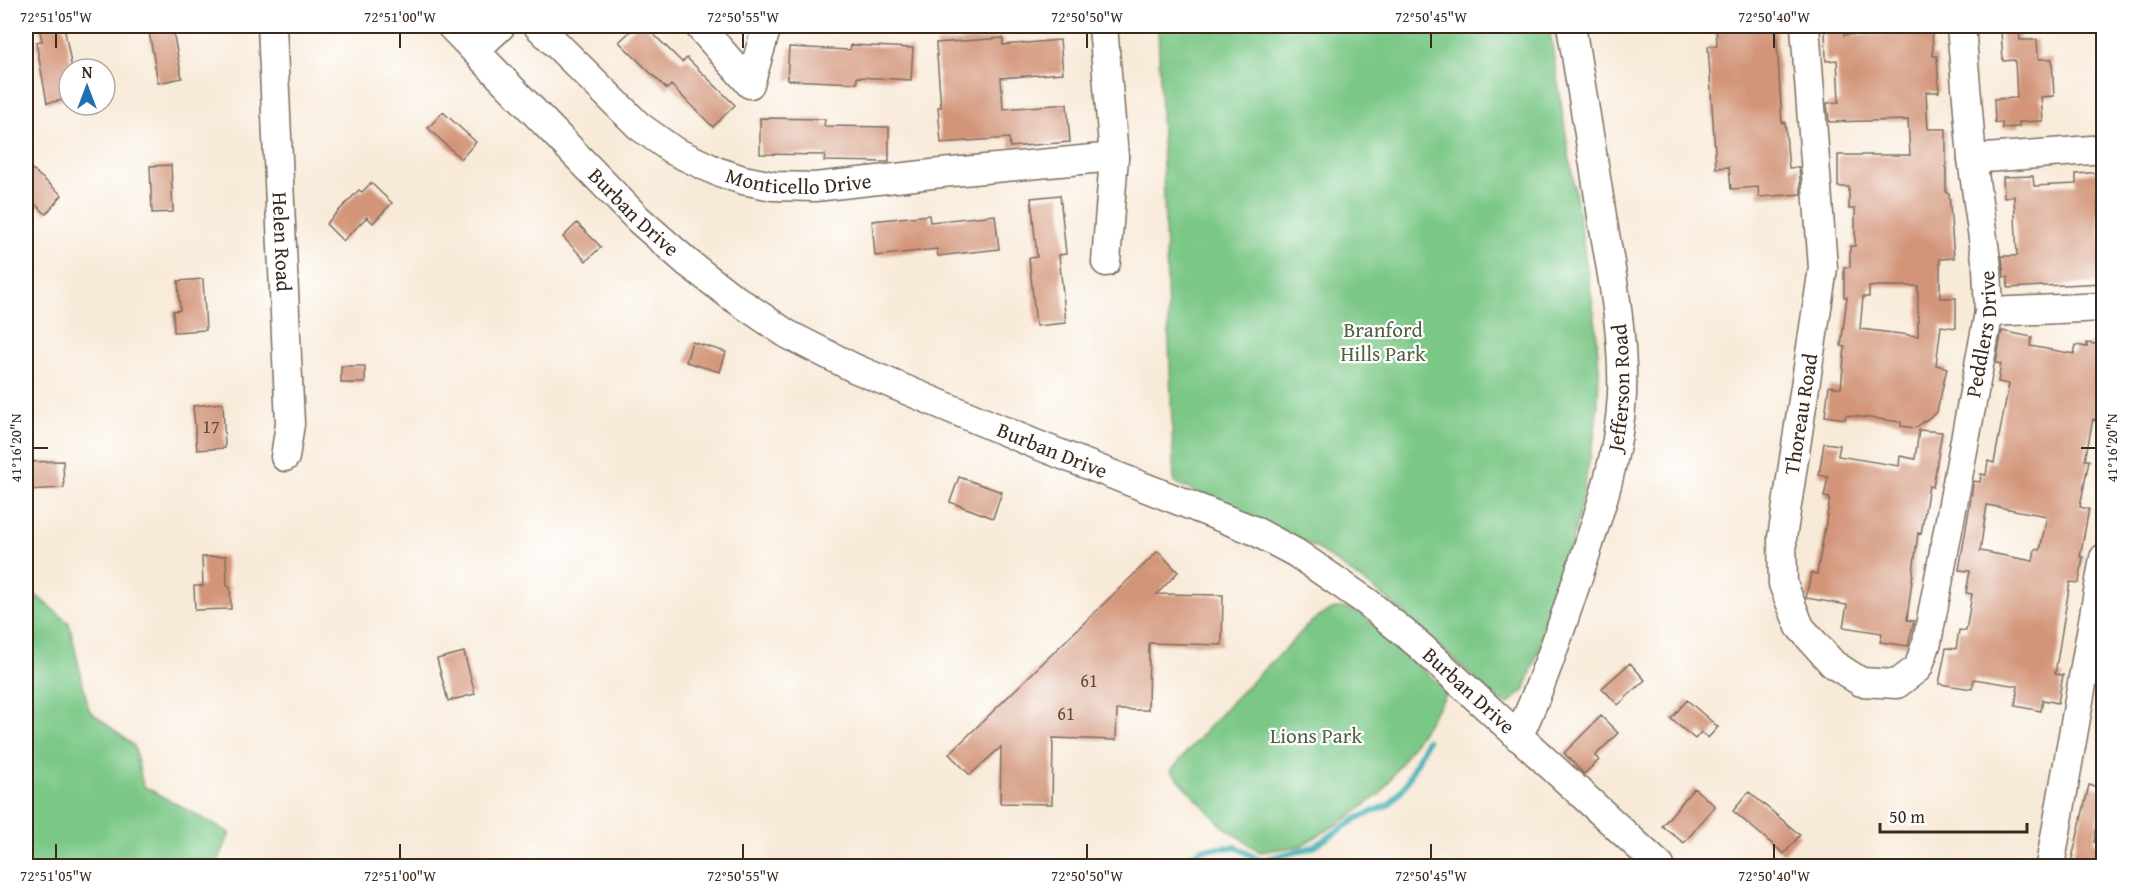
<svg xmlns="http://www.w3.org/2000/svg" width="2129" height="892" viewBox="0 0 2129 892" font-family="'Gentium Book Plus',serif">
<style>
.green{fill:#7ac786;stroke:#5a7852;stroke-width:1.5}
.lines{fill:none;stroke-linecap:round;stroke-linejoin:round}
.stream{stroke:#3fb0b7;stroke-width:6}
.building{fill:#d39579;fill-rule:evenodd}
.minor-casing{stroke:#7d6d5f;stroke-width:31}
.minor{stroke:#fff;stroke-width:28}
.ticks{fill:none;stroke:#3b2a1e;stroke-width:2}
.labels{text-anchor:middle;stroke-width:4.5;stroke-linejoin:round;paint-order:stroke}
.number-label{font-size:18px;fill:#614535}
.street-label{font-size:21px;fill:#3b2a1e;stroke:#fff}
.park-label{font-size:21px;fill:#516142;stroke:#fff}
.neatline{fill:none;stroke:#3b2a1e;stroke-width:2}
.ticks-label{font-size:15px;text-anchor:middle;fill:#3b2a1e}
</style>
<rect width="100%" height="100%" fill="#fff"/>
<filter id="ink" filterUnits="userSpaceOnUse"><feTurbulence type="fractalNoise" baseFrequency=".0167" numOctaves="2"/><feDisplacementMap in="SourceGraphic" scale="12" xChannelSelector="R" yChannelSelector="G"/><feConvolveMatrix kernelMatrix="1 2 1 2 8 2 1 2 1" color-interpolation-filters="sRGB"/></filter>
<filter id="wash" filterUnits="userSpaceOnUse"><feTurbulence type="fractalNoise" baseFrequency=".008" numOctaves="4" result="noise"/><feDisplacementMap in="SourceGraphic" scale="24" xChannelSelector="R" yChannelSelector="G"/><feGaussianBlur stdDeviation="1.35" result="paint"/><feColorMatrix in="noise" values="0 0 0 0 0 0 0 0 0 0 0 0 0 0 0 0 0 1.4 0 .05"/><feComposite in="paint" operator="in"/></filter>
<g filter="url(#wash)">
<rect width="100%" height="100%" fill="#f8ead8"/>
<path class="green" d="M1158,26H1549L1596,326L1599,371L1598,403L1594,437L1580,509L1561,589L1524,691L1508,704L1499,701L1385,597L1315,547L1174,482Z
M26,587L69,623L89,710L134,746L143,786L230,833L216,866H26Z
M1339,608L1352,609L1365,617L1448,692L1381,793L1348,818L1300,846L1260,852L1219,823L1171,771C1206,728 1244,688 1285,649C1300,634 1317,611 1339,608Z"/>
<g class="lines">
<path class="stream" d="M1177,866L1202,849L1237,847L1260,861L1313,847L1356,819L1390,804L1406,784L1427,740"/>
</g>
<g id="blocks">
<path class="building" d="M39,26H64L72,69H69V99L47,103L36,42L42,41Z
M148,26H172L182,78L158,83Z
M636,26H645L682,62L687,58L735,105L713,127L671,85L667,89L619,42Z
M1716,26H1776L1782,123L1785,122L1789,168L1799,167L1801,194L1759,197L1758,187L1731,189L1729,167L1716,168L1708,46H1717Z
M1932,26L1933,56H1937L1939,92H1926L1928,129H1946V193H1949L1954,258L1940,259V298H1956V328L1941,326L1936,365L1947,368L1937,412L1915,428L1901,426V422L1846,415L1845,419L1825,416L1829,386L1841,388L1845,347L1841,346L1847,297H1844V267H1850V246H1855V209H1849V187H1838V155H1910L1908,120L1829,122L1827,103L1839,102L1837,60L1826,61L1825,29H1844V35L1877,34L1901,33V27ZM1879,286H1918V336L1860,329L1863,297H1869V287Z
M2019,30L2020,40H2037L2038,59H2052L2054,96L2041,97L2043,121L2019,122V127L2002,128V122L1995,123L1994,99L2017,98L2015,60L2003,61L2001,31Z
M1003,38V45L1060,40L1063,73L1001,78L1003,109L1067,104L1070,142L1010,147L1009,138L941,143L938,107H941L936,43Z
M851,45L913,48L911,80L857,77V83L787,80L789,47L850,50Z
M443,112L476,142L461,159L428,128Z
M760,118L825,119L824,126L889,127V162L824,161L825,155L760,154Z
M26,164L62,195L46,214L26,196Z
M171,165L173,212L152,213L150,166Z
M2102,172L2103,202H2098L2101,247H2103V283L2008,288V277H2004L2002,256H2017L2014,196L2004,197L2003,177L2033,176L2034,186L2076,184V174Z
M371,183L392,203L373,223L367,217L343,241L326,224L359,190L362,192Z
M1060,195L1066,254L1059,255L1066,323L1036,326L1029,258L1037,257L1031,198Z
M929,215L930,222L995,215L999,249L938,256L937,249L875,256L872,221Z
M577,223L601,247L586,261L563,237Z
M203,279L206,330L174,332L173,311L180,310L178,281Z
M2002,331L2032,337L2030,346L2074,354L2076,345L2087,347V343L2103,345V395L2096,420L2093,419L2085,460H2089L2080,507L2089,509L2080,557H2083L2079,583L2070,582L2055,674L2063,675L2058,703L2043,700L2041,711L2015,706L2018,686L1974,679L1972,689L1939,684L1946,648L1956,649L1959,630L1966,631L1972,594L1966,593L1970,571L1959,570L1974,481L1980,482L1981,474L1986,475L1988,461L1994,463L2009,384L1998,382L2001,364L1996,363ZM1987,505L2047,516L2040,550L2035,549L2033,561L1980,551Z
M692,342L726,352L720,372L686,362Z
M341,366H365V383H341Z
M223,403L225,448L197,450L193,406Z
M1919,430L1942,432L1933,487L1929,486L1921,534L1918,533L1907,620L1914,621L1908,646L1880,642L1882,633L1843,627L1847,605L1806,598L1811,573L1817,574L1830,498L1824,497L1828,477L1819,475L1824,443L1840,445L1838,456L1899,466L1900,456L1915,459Z
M63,461L64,488L26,490V462Z
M959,477L1002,492L993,518L950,502Z
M1158,551L1178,572L1157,594L1223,595L1222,645L1149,643L1148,710H1117L1116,740L1053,738L1052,804L1000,803L1001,747L970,775L949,754Z
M226,556L227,586H230L231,609L195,610L194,586H203L202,557Z
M464,652L475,694L448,701L437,659Z
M1630,663L1645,680L1618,705L1602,688Z
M1687,700L1718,727L1708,738L1701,732L1695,739L1671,719Z
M1601,716L1618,733L1595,756L1599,760L1584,774L1564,753Z
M2089,785L2103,788V811H2100L2094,842L2103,844V867H2086L2071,863Z
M1694,788L1715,806L1684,843L1662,826Z
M1749,792L1800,835L1784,854L1733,811Z"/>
</g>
</g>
<g filter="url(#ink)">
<use href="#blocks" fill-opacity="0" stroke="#7d6d5f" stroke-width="1.5"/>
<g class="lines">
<defs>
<g id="minor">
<path id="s1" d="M272,26L290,424L285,457"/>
<path id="s2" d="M451,26L638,219L688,263L731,296L787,334L854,368L1035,444L1253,530L1296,553L1367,602L1419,645L1660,866"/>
<path id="s3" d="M538,26L639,126L674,151L716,171L743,180L773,186L815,187L941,173L1114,157"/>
<path d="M1103,26L1114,157L1106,262"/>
<path id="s4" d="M1805,26L1823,268L1782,538L1783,584L1800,627L1833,664L1861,682L1897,684L1918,668L1927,642L1989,312L1987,267L1972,159L1961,26"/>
<path d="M700,27L750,84L767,26"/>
<path d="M475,50L501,26"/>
<path d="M1972,159L2104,149"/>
<path d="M1989,312L2104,307"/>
<path id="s5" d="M1518,737C1543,684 1561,628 1580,571C1599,514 1619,456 1622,395C1624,338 1613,279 1603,223C1593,157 1582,91 1571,26"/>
<path d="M2050,866L2104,558"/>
</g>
</defs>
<use href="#minor" class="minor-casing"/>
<use href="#minor" class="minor"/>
</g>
</g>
<path class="ticks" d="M56,33V48M400,33V48M743,33V48M1087,33V48M1431,33V48M1774,33V48M33,448H48M2081,448H2096M56,844V859M400,844V859M743,844V859M1087,844V859M1431,844V859M1774,844V859"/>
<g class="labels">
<g class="number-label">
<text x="211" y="433">17</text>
<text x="1089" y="687">61</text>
<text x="1066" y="720">61</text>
</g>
<g class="street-label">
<text dy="7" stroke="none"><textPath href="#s3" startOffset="316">Monticello Drive</textPath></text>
<text dy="7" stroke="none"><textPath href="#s2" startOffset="261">Burban Drive</textPath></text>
<text dy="7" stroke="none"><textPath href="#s1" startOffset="216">Helen Road</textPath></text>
<text dy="7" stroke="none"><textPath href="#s4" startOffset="1094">Peddlers Drive</textPath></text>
<text dy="7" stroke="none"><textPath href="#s5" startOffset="366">Jefferson Road</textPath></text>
<text transform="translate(1801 414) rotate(-81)" y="7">Thoreau Road</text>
<text dy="7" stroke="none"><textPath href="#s2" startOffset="747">Burban Drive</textPath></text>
<text dy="7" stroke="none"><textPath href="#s2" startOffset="1233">Burban Drive</textPath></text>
</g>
<g class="park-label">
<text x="1383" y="337">Branford<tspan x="1383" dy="24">Hills Park</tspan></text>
<text x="1316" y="743">Lions Park</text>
</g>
</g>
<rect width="2129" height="892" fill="none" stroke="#fff" stroke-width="66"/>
<g transform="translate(87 87)"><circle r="28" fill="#ffffff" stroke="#b1aaa5" stroke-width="1.5"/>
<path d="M0-4.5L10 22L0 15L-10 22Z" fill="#1f6fb2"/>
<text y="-9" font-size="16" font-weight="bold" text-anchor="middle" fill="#3b2a1e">N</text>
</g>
<path d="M1880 823v9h147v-9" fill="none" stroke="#3b2a1e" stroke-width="3"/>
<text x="1889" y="823" font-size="18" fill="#3b2a1e" stroke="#ffffff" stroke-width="4.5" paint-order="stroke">50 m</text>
<rect x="33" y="33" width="2063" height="826" class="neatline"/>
<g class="ticks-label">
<text x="56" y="22">72°51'05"W</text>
<text x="400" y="22">72°51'00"W</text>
<text x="743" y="22">72°50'55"W</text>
<text x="1087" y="22">72°50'50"W</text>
<text x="1431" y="22">72°50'45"W</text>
<text x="1774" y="22">72°50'40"W</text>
<text transform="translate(16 448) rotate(-90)" y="5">41°16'20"N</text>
<text transform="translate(2112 448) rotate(-90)" y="5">41°16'20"N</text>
<text x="56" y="881">72°51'05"W</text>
<text x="400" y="881">72°51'00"W</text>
<text x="743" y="881">72°50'55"W</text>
<text x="1087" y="881">72°50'50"W</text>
<text x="1431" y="881">72°50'45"W</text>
<text x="1774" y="881">72°50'40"W</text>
</g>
</svg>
